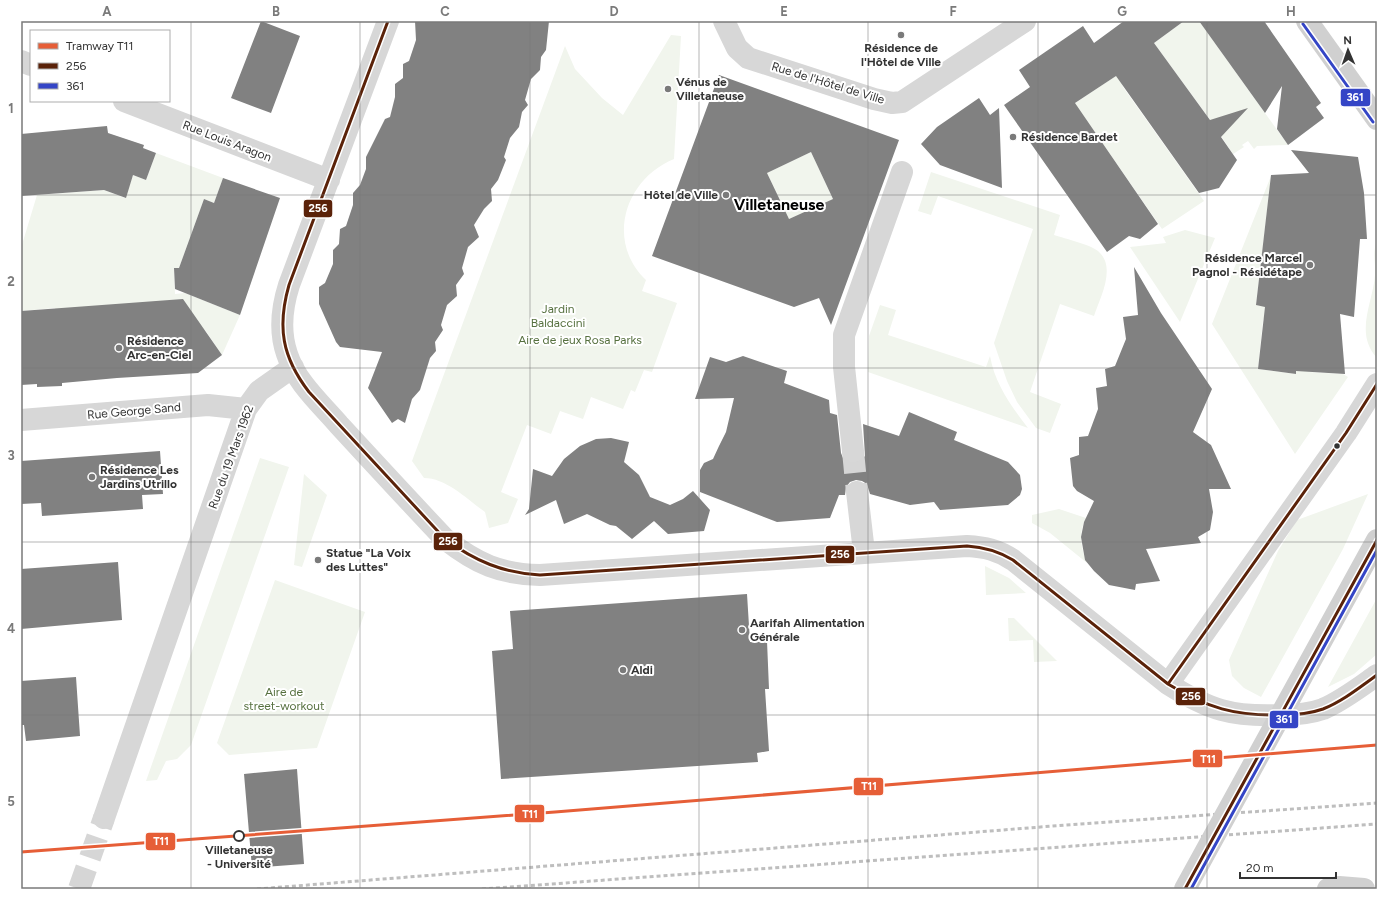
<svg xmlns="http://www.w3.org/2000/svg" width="1398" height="910" viewBox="0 0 1398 910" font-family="Figtree,sans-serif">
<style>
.green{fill:#f1f5ed}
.building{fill:#818181;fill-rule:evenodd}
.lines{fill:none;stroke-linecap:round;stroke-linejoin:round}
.street-tunnel{stroke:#d6d6d6;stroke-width:22;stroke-dasharray:22 11;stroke-linecap:butt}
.street{stroke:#d7d7d7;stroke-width:22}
.secondary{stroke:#d0d0d0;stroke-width:22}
.rail{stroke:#bebebe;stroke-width:3;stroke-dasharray:4 3;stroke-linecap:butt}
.secondary-bridge{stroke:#d0d0d0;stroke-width:22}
.bus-1-casing{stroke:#fff;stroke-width:6}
.bus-2-casing{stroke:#fff;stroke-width:6}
.bus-1{stroke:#5a2209;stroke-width:3}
.bus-2{stroke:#3445c6;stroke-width:3}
.tram-1-casing{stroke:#fff;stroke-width:6}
.tram-1{stroke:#e65e37;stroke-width:3}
.grid{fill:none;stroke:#7a7a7a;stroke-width:1;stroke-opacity:0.55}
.poi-dot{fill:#7a7a7a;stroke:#fff;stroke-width:1.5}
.bus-dot{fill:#333;stroke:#fff;stroke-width:1.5}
.stop-dot{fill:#fff;stroke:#333;stroke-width:2}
.labels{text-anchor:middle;stroke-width:4;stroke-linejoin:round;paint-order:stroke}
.poi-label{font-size:12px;font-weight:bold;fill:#333;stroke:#fff;text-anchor:start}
.street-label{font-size:12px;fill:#333;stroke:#fff}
.park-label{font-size:12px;fill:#56703f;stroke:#fff}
.stop-label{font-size:12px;font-weight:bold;fill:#333;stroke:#fff}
.district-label{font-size:16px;font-weight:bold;fill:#000;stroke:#fff}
.line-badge{stroke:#fff;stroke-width:1.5}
.badge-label{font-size:11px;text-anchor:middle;font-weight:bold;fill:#fff}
.neatline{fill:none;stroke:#7a7a7a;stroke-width:1.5}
.grid-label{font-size:13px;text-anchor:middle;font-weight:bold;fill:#7a7a7a}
</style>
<rect width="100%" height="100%" fill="#fff"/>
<path class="green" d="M1184,21H1199L1288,145L1257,146L1254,149L1248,141L1242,145L1244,147L1233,154L1219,133L1230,128L1227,117L1224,116L1211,121L1154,43Z
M671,35L681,36L674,159C625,179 605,241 646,280L642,291L677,303L652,372L644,370L635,392L631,390L623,409L591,397L583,419L560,411L551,434L527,425L501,492L518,499L508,523L489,528L485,512C467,499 446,478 424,478L412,461L565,46L575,69L602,98L623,115Z
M1120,73L1123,87L1204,201L1162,229L1083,115L1071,106Z
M811,152L833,199L789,219L767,173Z
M156,153L223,178L214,203L204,199L179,268H174L175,294L185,293L240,315L222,355L205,330L190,339L56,316L55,308L21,311V248L37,195L104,190L125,198L133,175L146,180Z
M931,172L1060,215L1054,235C1066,239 1089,244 1098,251C1117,267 1100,298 1094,316L1060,304L1030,392L1061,404L1050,433L1036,428L1017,402L1007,381L994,343L1033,229L938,196L931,215L918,211Z
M1271,176L1256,305L1269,307L1263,320L1258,369L1296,374V366L1309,367V372L1343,374L1348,377L1295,454L1212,324Z
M1185,230L1215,238L1180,322L1130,247L1166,243L1163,237Z
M1377,241V358C1354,333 1373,303 1375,275C1376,263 1372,253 1377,241Z
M880,305L896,310L888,335L986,367L990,356C995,384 1011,406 1028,428L868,372L869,336Z
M260,458L289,467L191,745L177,759L166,761L157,780L146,781Z
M304,474L327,495L302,567L294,565Z
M1368,494L1343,549L1261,697L1244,688L1232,676L1229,660L1278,551L1297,520Z
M1059,509L1086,518C1078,532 1081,549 1087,563L1050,533L1032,523V515Z
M985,566L1009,578L1026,593L986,595Z
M275,580L365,612L317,748L229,755L217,743Z
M1377,598V654L1354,674L1328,687Z
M1008,618H1014L1057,661L1034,662L1033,640L1009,641Z"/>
<path class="building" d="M261,21L300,36L271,113L231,98Z
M415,21H549L546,50L541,57L540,70L531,79L525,100L528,105L522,112L519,127L510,138L504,157L506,160L498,180L491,189L492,201L484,209L474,225L479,237L468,247L462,268L464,274L456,285L457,296L447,305L441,325L443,330L435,342L436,351L430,358L420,390L412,399L405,423L398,419L392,423L368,388L382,352L340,347L336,342L319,304V287L325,283L333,264V250L339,244L340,229L346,226L353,205V193L360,185L366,169V157L385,119L390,117L395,97V84L403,78V64L409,61L416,40Z
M1124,21H1184L1154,43L1210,120L1248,108L1221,137L1237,160L1219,188L1199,193L1116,76L1075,103L1158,224L1140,239L1129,236L1107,252L1004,105L1030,87L1019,70L1083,26L1094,43Z
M1199,21H1264L1321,103L1316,107L1324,118L1288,145L1277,129L1282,86L1265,113Z
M719,75L899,140L831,325L819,298L794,307L652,256ZM811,152L833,199L789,219L767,173Z
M979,98L990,115L999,108L1002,188L940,165L921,144L937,127Z
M107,126L108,133L144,145L143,148L156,153L146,180L133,175L126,198L104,190L21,196V134Z
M1291,150L1358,157L1364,193L1367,239H1360L1354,317L1340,314L1345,374L1296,371V374L1258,369L1265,307L1256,305L1271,175L1309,173Z
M223,178L280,198L240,315L175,289L174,268H179L204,199L214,203Z
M1134,267L1161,313L1212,389L1193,432L1211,445L1231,489H1209L1213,512L1210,530L1198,537L1201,543L1146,549L1160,581L1136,584L1135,590L1109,585L1094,571L1085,560L1081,537L1084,522L1094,501L1077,491L1073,486L1070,458L1079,455V437L1088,436L1098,409L1096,388L1107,386L1105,369L1115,366L1126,339L1123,317L1138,315Z
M183,299L222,355L198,373L117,378L62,383V386L37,387V384L21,385V311Z
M743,356L787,371L784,383L829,400L830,413L837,415L841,453L843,458L848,462L854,463L860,461L865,456L863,424L899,436L909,412L957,432L954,440L1008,462L1020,475L1022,489L1020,495L1008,505L940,510L934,502L910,505L870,494L867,484L862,481L856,480L850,482L846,487L845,495H839L830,518L777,522L700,492V470L704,463L713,459L719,446L726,432L734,398L695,399L710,357L726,362Z
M611,438L629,442L624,462L639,475L650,497L670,505L683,499L693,491L710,510L704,531L668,534L654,521L632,539L616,526L610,525L587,514L564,524L556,500L525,515L529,509L533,469L552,476L564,459L580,446L596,439Z
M160,451L163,494L142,495L143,509L42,516L41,503L21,504V461Z
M118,562L122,620L21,629V569Z
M747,594L750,642L767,641L769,689H765L769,751L757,753L758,762L501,779L492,651L513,649L510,611Z
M76,677L80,736L26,741L24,725H21V681Z
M297,769L304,864L252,868L244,774Z"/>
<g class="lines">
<path class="street-tunnel" d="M853,451L857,492
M79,889L104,818"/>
<path class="street" d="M388,21L289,285C282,307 279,331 287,354C296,382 320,403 339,425C374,463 409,501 445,539C477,564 500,574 540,575L967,546C985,547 998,550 1013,560L1168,684C1209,710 1232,717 1280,715C1295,715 1309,714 1323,709C1342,701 1360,687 1377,675
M724,21L737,48L748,58L874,99L892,103L902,102L1025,21
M21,61L31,65
M124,101L329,180
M21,420L208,405L246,409
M853,451L844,367V335L902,172
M857,492L864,552
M1168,684L1346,433L1377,384
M104,818L246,409L259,391L293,367"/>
<path class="secondary" d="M1307,21L1377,119
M1328,889L1339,887L1364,889"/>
<path class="rail" d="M257,889L1066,825L1377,803
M482,889L1377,824"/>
<path class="secondary-bridge" d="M1185,889L1377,540"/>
<defs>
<path id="bus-1" d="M388,21L289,285C277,327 282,357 309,392L445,539C475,561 503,573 540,575L967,546C984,547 998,551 1013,560L1168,684C1207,708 1235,716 1281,715C1295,715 1309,714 1323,709C1343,701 1360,687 1377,675
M1168,684L1346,433L1377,384
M1185,889L1377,540"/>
<path id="bus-2" d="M1303,24L1373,122
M1191,889L1377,550"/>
</defs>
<use href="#bus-1" class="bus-1-casing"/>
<use href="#bus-2" class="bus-2-casing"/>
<use href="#bus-1" class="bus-1"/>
<use href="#bus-2" class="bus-2"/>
<defs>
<path id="tram-1" d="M21,852L555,812L1377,745"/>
</defs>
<use href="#tram-1" class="tram-1-casing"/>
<use href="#tram-1" class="tram-1"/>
</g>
<path class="grid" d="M191,21V889M360,21V889M530,21V889M699,21V889M868,21V889M1038,21V889M1207,21V889M21,195H1377M21,368H1377M21,542H1377M21,715H1377"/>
<g class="poi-dot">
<circle cx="901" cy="35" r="4"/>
<circle cx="668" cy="89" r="4"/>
<circle cx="1013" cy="137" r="4"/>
<circle cx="726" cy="195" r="4"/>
<circle cx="1310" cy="265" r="4"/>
<circle cx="119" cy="348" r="4"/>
<circle cx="92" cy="477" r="4"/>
<circle cx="318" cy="560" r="4"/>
<circle cx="742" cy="630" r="4"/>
<circle cx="623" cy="670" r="4"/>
</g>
<circle class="bus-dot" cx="1337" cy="446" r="3.5"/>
<circle class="stop-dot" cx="239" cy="836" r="5"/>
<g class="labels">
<g class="poi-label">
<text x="901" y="52" text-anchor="middle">Résidence de<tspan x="901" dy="14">l'Hôtel de Ville</tspan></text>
<text x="676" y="86">Vénus de<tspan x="676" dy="14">Villetaneuse</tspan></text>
<text x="1021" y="141">Résidence Bardet</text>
<text x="718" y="199" text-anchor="end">Hôtel de Ville</text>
<text x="1302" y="262" text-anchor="end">Résidence Marcel<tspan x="1302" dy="14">Pagnol - Résidétape</tspan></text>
<text x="127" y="345">Résidence<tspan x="127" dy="14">Arc-en-Ciel</tspan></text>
<text x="100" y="474">Résidence Les<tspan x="100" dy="14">Jardins Utrillo</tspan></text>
<text x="326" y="557">Statue "La Voix<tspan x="326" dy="14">des Luttes"</tspan></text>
<text x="750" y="627">Aarifah Alimentation<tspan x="750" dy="14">Générale</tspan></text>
<text x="631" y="674">Aldi</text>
</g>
<g class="street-label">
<text transform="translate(828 83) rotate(17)" y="4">Rue de l'Hôtel de Ville</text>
<text transform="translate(227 141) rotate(21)" y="4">Rue Louis Aragon</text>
<text transform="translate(134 411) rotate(-5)" y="4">Rue George Sand</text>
<text transform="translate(231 457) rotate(-70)" y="4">Rue du 19 Mars 1962</text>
</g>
<g class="park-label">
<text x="558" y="313">Jardin<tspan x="558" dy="14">Baldaccini</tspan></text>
<text x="580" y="344">Aire de jeux Rosa Parks</text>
<text x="284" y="696">Aire de<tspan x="284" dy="14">street-workout</tspan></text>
</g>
<g class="stop-label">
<text x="239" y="854">Villetaneuse<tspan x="239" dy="14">- Université</tspan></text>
</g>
<g class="district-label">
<text x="779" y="210">Villetaneuse</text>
</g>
</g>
<g class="line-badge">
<rect x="1340" y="88" width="31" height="19" rx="4" fill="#3445c6"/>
<rect x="303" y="199" width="30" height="19" rx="4" fill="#5a2209"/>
<rect x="433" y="532" width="30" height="19" rx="4" fill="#5a2209"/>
<rect x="825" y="545" width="30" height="19" rx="4" fill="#5a2209"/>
<rect x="1175" y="687" width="31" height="19" rx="4" fill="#5a2209"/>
<rect x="1269" y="710" width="30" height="19" rx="4" fill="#3445c6"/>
<rect x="1192" y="749" width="31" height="19" rx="4" fill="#e65e37"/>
<rect x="853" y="777" width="31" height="19" rx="4" fill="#e65e37"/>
<rect x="514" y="804" width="31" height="19" rx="4" fill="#e65e37"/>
<rect x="145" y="832" width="31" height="19" rx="4" fill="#e65e37"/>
</g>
<g class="badge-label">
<text x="1355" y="101">361</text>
<text x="318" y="212">256</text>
<text x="448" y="545">256</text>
<text x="840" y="558">256</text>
<text x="1191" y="700">256</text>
<text x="1284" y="723">361</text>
<text x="1208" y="763">T11</text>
<text x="869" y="790">T11</text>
<text x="530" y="818">T11</text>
<text x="161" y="845">T11</text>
</g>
<rect width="1398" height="910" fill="none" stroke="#ffffff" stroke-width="44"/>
<rect x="30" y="30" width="140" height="72" fill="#ffffff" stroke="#adadad"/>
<rect x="38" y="43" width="20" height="6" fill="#e65e37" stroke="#adadad"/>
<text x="66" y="50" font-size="12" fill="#333333">Tramway T11</text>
<rect x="38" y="63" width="20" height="6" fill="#5a2209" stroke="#adadad"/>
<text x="66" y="70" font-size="12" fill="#333333">256</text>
<rect x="38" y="83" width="20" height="6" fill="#3445c6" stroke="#adadad"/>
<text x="66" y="90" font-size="12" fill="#333333">361</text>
<g transform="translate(1348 50) rotate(358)" stroke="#ffffff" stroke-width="3" paint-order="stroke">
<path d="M0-3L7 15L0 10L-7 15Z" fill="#333333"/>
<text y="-6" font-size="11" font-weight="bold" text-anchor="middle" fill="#333333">N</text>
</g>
<path d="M1240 872v6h96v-6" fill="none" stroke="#333333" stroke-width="2"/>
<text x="1246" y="872" font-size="12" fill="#333333" stroke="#ffffff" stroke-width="3" paint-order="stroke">20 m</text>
<rect x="22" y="22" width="1354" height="866" class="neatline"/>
<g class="grid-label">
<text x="107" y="16">A</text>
<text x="276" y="16">B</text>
<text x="445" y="16">C</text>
<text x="614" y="16">D</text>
<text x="784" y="16">E</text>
<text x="953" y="16">F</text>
<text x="1122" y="16">G</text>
<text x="1291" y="16">H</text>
<text x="11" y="113">1</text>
<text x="11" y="286">2</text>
<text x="11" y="460">3</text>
<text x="11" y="633">4</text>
<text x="11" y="806">5</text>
</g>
</svg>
